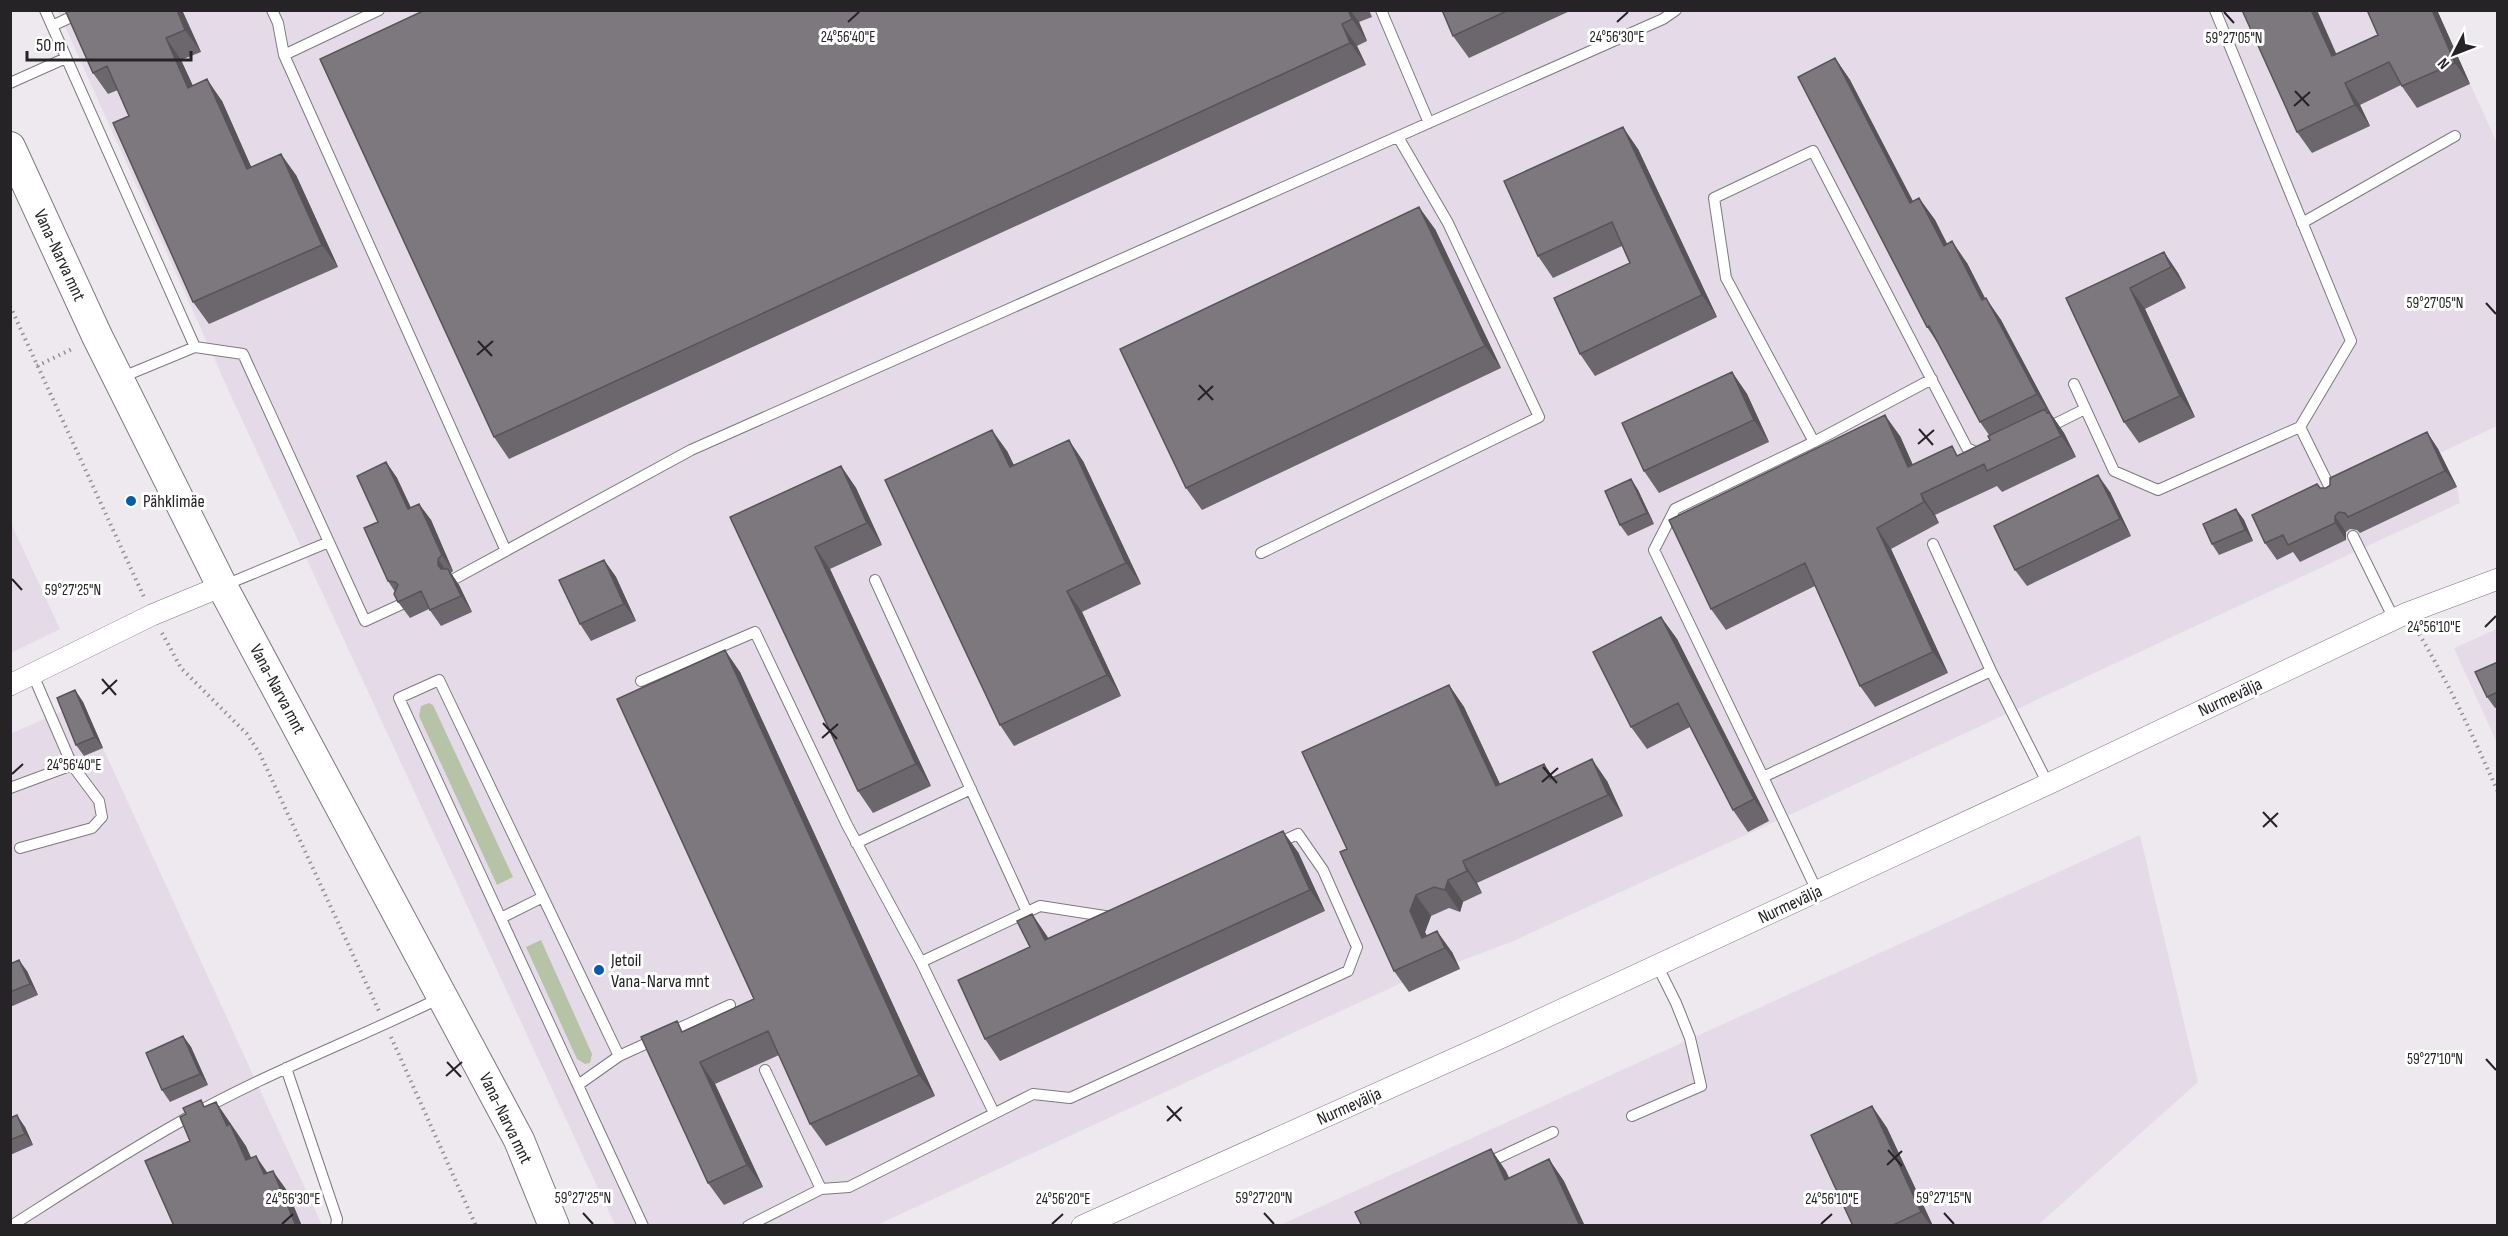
<svg xmlns="http://www.w3.org/2000/svg" width="2508" height="1236" viewBox="0 0 2508 1236" font-family="'Sofia Sans Condensed',sans-serif">
<style>
.built{fill:#e5dbe8}
.green{fill:#b6c3a6}
.lines{fill:none;stroke-linecap:round;stroke-linejoin:round}
.service-casing{stroke:#7d797e;stroke-width:12}
.minor-casing{stroke:#7d797e;stroke-width:22}
.secondary-casing{stroke:#7d797e;stroke-width:32}
.path{stroke:#939094;stroke-width:4;stroke-dasharray:1.5 4.5;stroke-linecap:butt}
.service{stroke:#fff;stroke-width:10}
.minor{stroke:#fff;stroke-width:21}
.secondary{stroke:#fff;stroke-width:30}
.wall{fill:#6b676c}
.shaded-wall{fill:#575458}
.building{fill:#7c787d;stroke:#575458;stroke-width:1.5}
.ticks{fill:none;stroke:#252325;stroke-width:2}
.poi-dot{fill:#045dab;stroke:#fff;stroke-width:2}
.labels{text-anchor:middle;stroke-width:6;stroke-linejoin:round;paint-order:stroke}
.street-label{font-size:18px;fill:#252325;stroke:#fff}
.poi-label{font-size:18px;fill:#252325;stroke:#fff;text-anchor:start}
.ticks-label{font-size:15px;text-anchor:middle;fill:#252325;stroke:#fff;stroke-width:6;stroke-linejoin:round;paint-order:stroke}
</style>
<rect width="100%" height="100%" fill="#ede9ef"/>
<path class="built" d="M58,11H2437L2497,143V426L2440,453L2457,487L2460,503L1772,823L1511,942L1397,985L877,1225H615L232,398Z
M11,523L60,629L11,653H10Z
M2497,629V743L2454,648Z
M83,702L103,748L322,1225H11L10,734Z
M2140,835L2198,1082L2038,1225L1278,1226Z"/>
<path class="green" d="M429,703L433,705L513,877L497,885L419,716L421,706Z
M541,940L592,1054L590,1063L585,1064L577,1059L526,947Z"/>
<g class="lines">
<defs>
<path id="service" d="M45,10L195,347
M272,10L278,23L284,55
M379,10L284,55L506,551
M1381,10L1429,123
M2215,10L2351,341L2300,427L2335,498
M52,26L86,10
M10,83L66,58
M2302,223L2455,136
M120,378L195,347L243,354L365,621L402,604
M2074,384L2114,471L2158,490L2300,427
M2045,429L2085,409
M1814,442L1932,379
M2353,536L2394,619
M1933,544L1991,671L2048,784
M1261,553L1539,417L1448,223L1398,137
M456,578L691,450L1663,19L1676,10
M875,580L1027,912
M225,585L329,542
M641,681L755,632L847,825L921,962
M1763,777L1654,550L1675,509L1814,442L1726,278L1714,198L1813,151L1967,448L1982,455
M10,788L72,765L33,675
M856,843L971,789
M20,848L92,828L102,817L99,801L72,765
M1817,891L1763,777L1991,671
M501,918L543,897
M619,1056L730,1005
M286,1068L337,1219L336,1226
M578,1085L619,1056L439,680L399,698C481,874 562,1050 643,1226
M994,1113L921,962L1040,906L1111,917
M1632,1116L1701,1086L1690,1038L1676,1003L1657,965
M1485,1164L1553,1132
M821,1189L849,1187L1033,1094L1070,1098L1348,971L1357,947L1323,870L1298,834L1278,843
M11,1226C66,1191 121,1155 178,1123C263,1074 355,1040 442,997
M748,1226L821,1189L765,1070"/>
<path id="minor" d="M10,685L152,615L222,586
M1082,1226L1505,1036L2048,784L2407,613L2498,579"/>
<path id="secondary" d="M10,147L97,336L222,586L519,1140L554,1226"/>
</defs>
<use href="#service" class="service-casing"/>
<use href="#minor" class="minor-casing"/>
<use href="#secondary" class="secondary-casing"/>
<path class="path" d="M10,306L144,597
M37,366L74,348
M2416,629C2448,681 2473,736 2498,792
M162,633L181,668L247,734L260,754L379,1011
M391,1037L476,1226"/>
<use href="#service" class="service"/>
<use href="#minor" class="minor"/>
<use href="#secondary" class="secondary"/>
</g>
<path class="wall" d="M70,10H182L201,52L181,60L193,86L222,101L251,167L296,175L338,267L209,324L193,302L129,116L118,90L108,94L93,73Z
M425,10H1369L1372,17L1359,22L1367,41L1357,46L1366,65L509,459L494,437Z
M1442,10H1572L1469,58L1453,36Z
M2367,10H2437L2470,84L2417,108L2401,85L2360,105L2370,126L2312,153L2297,132L2336,54L2378,35Z
M1835,58L1850,80L1913,201L1919,198L1935,220L1947,244L1967,263L1985,298L2001,320L2051,414L2064,433L2076,457L2002,492L1997,486L1935,515L1939,523L1891,549L1948,673L1875,707L1860,686L1815,586L1726,630L1711,609L1900,436L1913,465L1959,455L1990,440L1989,435L1980,422L1939,345L1927,327Z
M1638,149L1717,317L1595,376L1580,354L1630,263L1622,246L1553,278L1538,256Z
M1435,229L1501,368L1202,510L1186,488Z
M2164,252L2178,273L2186,288L2145,309L2195,417L2139,443L2124,422L2066,298Z
M1732,372L1747,394L1769,442L1659,493L1644,471Z
M2427,432L2438,449L2457,487L2360,533L2357,530L2350,529L2346,532V540L2300,562L2293,552L2277,560L2265,543L2326,488Z
M1007,451L1014,465L1083,461L1141,584L1082,612L1121,696L1014,746L1000,725Z
M386,462L397,478L411,508L419,504L431,520L453,571L451,573L459,585L472,612L441,626L429,609L410,618L398,602L395,592L388,581L378,522Z
M841,466L856,488L882,545L830,569L931,786L873,813L858,791L730,517Z
M1631,479L1638,490L1654,524L1628,536L1620,525Z
M2110,492L2131,536L2027,586L2015,570Z
M2236,509L2244,520L2253,541L2219,555L2212,544Z
M604,560L616,577L636,621L591,641L580,624Z
M1661,617L1677,639L1769,821L1748,832L1733,810L1690,727L1647,749L1631,727Z
M2498,662V707L2495,708L2487,697Z
M740,672L935,1096L826,1146L810,1124L779,1055L715,1084L763,1187L724,1205L708,1183L684,1031L754,999Z
M1449,685L1464,707L1500,784L1544,764L1553,777L1607,781L1623,816L1477,883L1482,893L1463,902L1460,912L1449,908L1431,916L1425,932L1427,936L1452,952L1460,969L1409,992L1394,971L1347,849Z
M75,690L83,702L103,748L84,756L76,745Z
M1298,852L1325,911L1000,1061L985,1039L1030,947L1032,914L1048,938Z
M10,964L27,971L38,995L10,1007Z
M183,1036L191,1047L208,1085L170,1102L162,1090Z
M1872,1106L1887,1128L1933,1226H1853Z
M10,1118L25,1127L33,1145L10,1155Z"/>
<path class="shaded-wall" d="M177,10H182L201,52L185,30Z
M1348,10H1350L1359,22L1367,41L1352,19Z
M2311,10H2317L2347,78L2332,56Z
M2432,10H2437L2470,84L2455,63Z
M1342,24L1357,46L1366,65L1350,43Z
M166,38L181,60L204,110L188,88Z
M1835,58L1850,80L1925,225L1910,203Z
M207,79L222,101L262,191L247,169Z
M2345,83L2360,105L2370,126L2355,105Z
M1623,127L1638,149L1717,317L1702,295Z
M281,154L296,175L338,267L322,245Z
M1919,198L1935,220L1959,267L1944,246Z
M1419,207L1435,229L1501,368L1485,346Z
M1952,241L1967,263L1997,322L1982,300Z
M2164,252L2178,273L2186,288L2171,267Z
M2130,288L2145,309L2195,417L2180,396Z
M1986,298L2001,320L2051,414L2064,433L2076,457L2061,436L2045,409L2055,424L2050,414L2037,394Z
M1732,372L1747,394L1769,442L1754,420Z
M1885,415L1900,436L1923,488L1908,467Z
M992,430L1007,451L1025,489L1010,467Z
M2427,432L2438,449L2457,487L2445,471Z
M1069,440L1083,461L1141,584L1126,563Z
M386,462L397,478L419,525L408,509Z
M841,466L856,488L882,545L867,523Z
M2098,475L2110,492L2131,536L2120,519Z
M1631,479L1638,490L1654,524L1647,513Z
M1921,494L1935,515L1939,523L1924,502Z
M419,504L431,520L453,571L442,555Z
M2236,509L2244,520L2253,541L2245,530Z
M2335,516L2346,532V540L2335,523Z
M1877,528L1891,549L1948,673L1933,652Z
M815,547L830,569L931,786L916,764Z
M438,559L449,575V581L438,565Z
M604,560L616,577L636,621L624,604Z
M448,569L459,585L472,612L461,596Z
M1067,591L1082,612L1121,696L1107,675Z
M1661,617L1677,639L1769,821L1754,799Z
M725,650L740,672L935,1096L919,1075Z
M1449,685L1464,707L1511,808L1496,786Z
M75,690L83,702L103,748L95,737Z
M1592,759L1607,781L1623,816L1608,795Z
M1544,764L1559,786L1550,779Z
M1283,831L1298,852L1325,911L1310,890Z
M1463,861L1477,883L1482,893L1467,871Z
M1448,880L1463,902L1460,912L1445,890Z
M1416,895L1431,916L1425,932L1434,953L1422,938L1410,911Z
M1032,914L1047,936L1060,962L1045,940Z
M1437,931L1452,952L1460,969L1445,948Z
M19,960L27,971L38,995L30,984Z
M183,1036L191,1047L208,1085L200,1074Z
M700,1062L715,1084L763,1187L747,1165Z
M216,1102L246,1146L262,1182L246,1160L227,1126Z
M1872,1106L1887,1128L1933,1226H1931L1921,1212Z
M17,1115L25,1127L33,1145L25,1134Z
M1491,1149L1506,1171L1520,1202L1505,1180Z
M256,1156L271,1178L264,1174Z
M1549,1159L1564,1181L1585,1226H1580Z
M273,1171L288,1192L302,1226H296Z"/>
<path class="building" d="M70,10H177L185,30L166,38L188,88L207,79L247,169L281,154L322,245L193,302L113,123L129,116L107,66L93,73L66,12Z
M425,10H1348L1352,19L1342,24L1350,43L494,437L320,59Z
M1442,10H1509L1453,36Z
M2242,10H2311L2332,56L2378,35L2367,10H2432L2455,63L2402,86L2389,62L2345,83L2355,105L2297,132Z
M1835,58L1910,203L1919,198L1944,246L1952,241L1982,300L1986,298L2037,394L1980,422L1929,326L1927,327L1798,77Z
M1623,127L1702,295L1580,354L1554,298L1630,263L1612,222L1538,256L1504,181Z
M1419,207L1485,346L1186,488L1120,349Z
M2164,252L2171,267L2130,288L2180,396L2124,422L2066,298Z
M1732,372L1754,420L1644,471L1622,423Z
M2045,409L2047,413L2049,412L2061,436L1987,471L1984,464L1921,494L1924,502L1877,528L1933,652L1860,686L1805,563L1711,609L1669,520L1885,415L1908,467L1952,446L1957,456L1990,440L1988,436Z
M992,430L1010,467L1069,440L1126,563L1067,591L1107,675L1000,725L885,480Z
M2427,432L2445,471L2348,517L2345,513L2339,512L2335,516V523L2288,545L2283,535L2265,543L2252,515L2317,484L2320,488H2326L2330,485V478Z
M386,462L408,509L419,504L442,555L438,559V565L441,569H448L461,596L430,610L421,591L398,602L394,594L398,585L395,582L388,581L364,528L378,522L357,476Z
M841,466L867,523L815,547L916,764L858,791L730,517Z
M2098,475L2120,519L2015,570L1994,526Z
M1631,479L1647,513L1620,525L1605,491Z
M2236,509L2245,530L2212,544L2203,524Z
M604,560L624,604L580,624L559,580Z
M1661,617L1754,799L1733,810L1678,703L1631,727L1593,652Z
M725,650L919,1075L810,1124L768,1031L700,1062L747,1165L708,1183L641,1037L677,1021L682,1032L754,999L617,699Z
M2498,662V692L2487,697L2475,672Z
M1449,685L1496,786L1544,764L1550,779L1592,759L1608,795L1463,861L1467,871L1448,880L1445,890L1434,887L1416,895L1410,911L1422,938L1437,931L1445,948L1394,971L1340,852L1347,849L1302,752Z
M75,690L95,737L76,745L57,698Z
M1283,831L1310,890L985,1039L958,980L1030,947L1017,921L1032,914L1045,940Z
M19,960L30,984L10,992V964Z
M183,1036L200,1074L162,1090L146,1053Z
M201,1100L204,1107L216,1102L227,1126L230,1124L246,1160L256,1156L264,1174L273,1171L296,1226H174L145,1161L190,1141L180,1117L186,1114L183,1108Z
M1872,1106L1921,1212L1891,1226H1853L1811,1135Z
M17,1115L25,1134L10,1140V1118Z
M1491,1149L1505,1180L1549,1159L1580,1226H1362L1355,1212Z"/>
<path class="ticks" d="M2224,12L2234,23M848,22L859,12M1617,22L1628,12M2295,91L2309,106M2294,106L2310,92M2486,303L2496,314M478,341L492,356M477,355L493,341M1199,385L1213,400M1198,400L1213,386M1919,429L1933,445M1918,444L1934,430M12,579L22,590M2485,627L2496,616M102,679L116,695M102,694L117,680M823,723L837,739M822,738L838,724M1543,767L1557,783M12,774L23,764M1542,782L1558,768M2263,812L2277,827M2263,827L2278,813M2486,1059L2496,1070M447,1062L461,1077M446,1076L462,1062M1167,1106L1181,1121M1167,1121L1182,1107M1888,1150L1902,1166M1887,1165L1902,1151M583,1213L593,1224M1264,1213L1274,1224M1944,1213L1954,1224M282,1224L293,1214M1052,1224L1063,1214M1821,1224L1832,1214"/>
<g class="poi-dot">
<circle cx="131" cy="501" r="6"/>
<circle cx="599" cy="970" r="6"/>
</g>
<g class="labels">
<g class="street-label">
<text transform="translate(60 255) rotate(65)" y="6">Vana-Narva mnt</text>
<text transform="translate(278 689) rotate(62)" y="6">Vana-Narva mnt</text>
<text transform="translate(2230 697) rotate(-25)" y="6">Nurmevälja</text>
<text transform="translate(1790 904) rotate(-25)" y="6">Nurmevälja</text>
<text transform="translate(1349 1106) rotate(-24)" y="6">Nurmevälja</text>
<text transform="translate(506 1118) rotate(64)" y="6">Vana-Narva mnt</text>
</g>
<g class="poi-label">
<text x="143" y="507">Pähklimäe</text>
<text x="611" y="966">Jetoil<tspan x="611" dy="21">Vana-Narva mnt</tspan></text>
</g>
</g>
<g class="ticks-label">
<text x="848" y="42">24°56'40"E</text>
<text x="1617" y="42">24°56'30"E</text>
<text x="2234" y="43">59°27'05"N</text>
<text x="2435" y="308">59°27'05"N</text>
<text x="73" y="595">59°27'25"N</text>
<text x="2434" y="632">24°56'10"E</text>
<text x="74" y="770">24°56'40"E</text>
<text x="2435" y="1064">59°27'10"N</text>
<text x="583" y="1203">59°27'25"N</text>
<text x="1264" y="1203">59°27'20"N</text>
<text x="1944" y="1203">59°27'15"N</text>
<text x="293" y="1204">24°56'30"E</text>
<text x="1063" y="1204">24°56'20"E</text>
<text x="1832" y="1204">24°56'10"E</text>
</g>
<rect width="2508" height="1236" fill="none" stroke="#252325" stroke-width="24"/>
<g transform="translate(2454 54) rotate(228)" stroke="#ffffff" stroke-width="4.5" paint-order="stroke">
<path d="M0-4.5L10 22L0 15L-10 22Z" fill="#252325"/>
<text y="-9" font-size="16" font-weight="bold" text-anchor="middle" fill="#252325">N</text>
</g>
<path d="M27 51v9h164v-9" fill="none" stroke="#252325" stroke-width="3"/>
<text x="36" y="51" font-size="18" fill="#252325" stroke="#ffffff" stroke-width="4.5" paint-order="stroke">50 m</text>
</svg>
